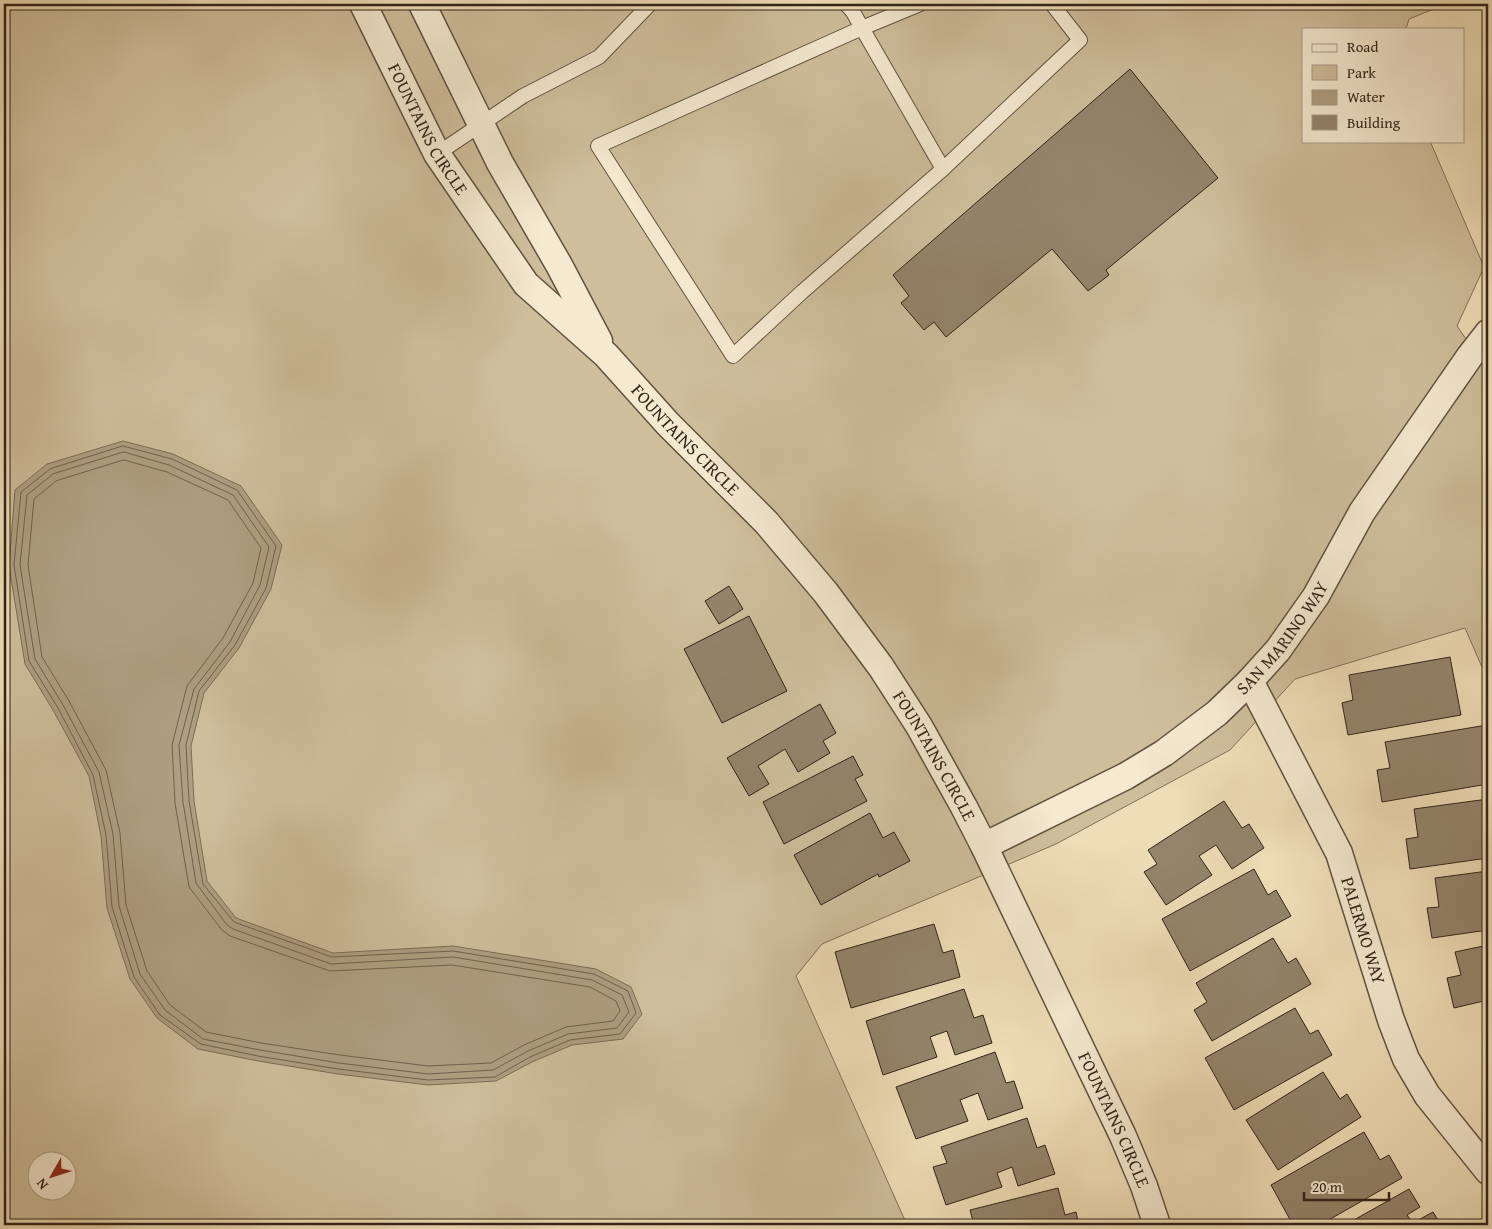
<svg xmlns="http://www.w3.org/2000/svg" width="1492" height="1229" viewBox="0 0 1492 1229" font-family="'Gentium Book Plus',serif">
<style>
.green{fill:#cfbe9c;stroke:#80715a;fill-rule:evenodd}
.water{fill:#ae9e81;stroke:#7c6d57}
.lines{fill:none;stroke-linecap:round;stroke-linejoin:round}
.shore{stroke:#70614d;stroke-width:1}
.building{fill:#94846b;stroke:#312419}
.service-casing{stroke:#605240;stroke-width:16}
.minor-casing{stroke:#605240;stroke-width:29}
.service{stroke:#f5e9d0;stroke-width:14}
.minor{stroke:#f5e9d0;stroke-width:26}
.labels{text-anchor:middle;stroke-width:4.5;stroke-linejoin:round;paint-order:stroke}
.street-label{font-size:18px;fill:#312419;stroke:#f5e9d0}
</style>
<rect width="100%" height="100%" fill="#efddb7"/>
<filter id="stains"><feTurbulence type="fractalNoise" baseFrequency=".004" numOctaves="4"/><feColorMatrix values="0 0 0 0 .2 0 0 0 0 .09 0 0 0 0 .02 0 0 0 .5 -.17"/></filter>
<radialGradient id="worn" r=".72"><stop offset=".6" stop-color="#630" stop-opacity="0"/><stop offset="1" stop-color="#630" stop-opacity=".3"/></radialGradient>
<path class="green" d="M4,4H1446L1409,19L1406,29H1303V141H1430L1484,267L1457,326L1488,371V681L1465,628L1295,679L1230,750L1056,844L822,944L796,976L907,1225H4ZM38,1162H68V1192H38Z"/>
<path class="water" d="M123,441L173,454L241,486L282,545L271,589L239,648L204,693L191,746L194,801L207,881L236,918L333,953L453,946L596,969L631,987L642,1014L623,1039L572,1045L532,1062L496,1081L428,1085L338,1074L258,1061L198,1049L157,1018L130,979L107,908L101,836L89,776L53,710L25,664L9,566L15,490L47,464Z"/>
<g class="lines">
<path class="shore" d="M123,446L172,459L237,490L276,546L266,588L235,645L199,691L186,745L189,801L203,884L234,922L332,957L453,951L594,974L628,991L636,1013L620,1034L570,1040L530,1057L495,1077L428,1080L338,1069L258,1056L201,1044L160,1015L134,977L112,907L106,835L93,775L58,708L29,661L14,565L21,492L50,469Z
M124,452L169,465L233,495L269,547L260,585L230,642L194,689L179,745L183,802L196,883L227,925L233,929L331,964L453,957L592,980L622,995L629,1012L617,1028L568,1034L528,1051L493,1070L428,1074L339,1063L260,1050L203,1039L165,1010L140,974L119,906L113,834L99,772L63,705L35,659L20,565L27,495L53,474Z
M124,460L167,472L228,500L261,548L253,583L223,638L187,686L172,745L175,803L189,887L222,930L230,936L330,971L452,965L590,987L616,1001L620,1011L613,1021L566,1027L524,1045L491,1063L428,1066L340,1055L261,1043L206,1032L170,1005L147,971L126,905L120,833L106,770L69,701L42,657L28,565L34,499L56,481Z"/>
</g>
<path class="building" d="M1130,69L1218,178L1106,270L1109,275L1088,291L1052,249L946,337L934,322L924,330L901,303L909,296L893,275Z
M729,586L743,609L719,624L705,601Z
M749,616L787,691L722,723L684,649Z
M1450,657L1461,715L1348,735L1342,703L1353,700L1349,675Z
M820,704L836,733L823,741L830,753L798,772L785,749L758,766L769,784L749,796L727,758Z
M1487,725L1488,734V784L1382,802L1377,770L1390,768L1385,742Z
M853,756L863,775L855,779L867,801L784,844L763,802Z
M1488,799V858L1410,869L1406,839L1418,837L1414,809Z
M1224,801L1242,828L1249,824L1264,848L1232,869L1216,845L1199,856L1212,875L1166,905L1144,872L1157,864L1148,850Z
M870,813L883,838L894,832L910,861L879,877L878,874L821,905L794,855Z
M1254,869L1268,895L1276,890L1291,916L1190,971L1162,919Z
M1488,871V930L1432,938L1427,908L1439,907L1435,878Z
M934,924L943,953L953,950L960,977L851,1008L835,952Z
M1273,938L1288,963L1296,958L1311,984L1212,1041L1194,1010L1207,1002L1196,983Z
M1488,945V1000L1454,1008L1447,978L1461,975L1455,952Z
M964,989L974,1018L983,1015L992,1043L955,1055L947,1031L930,1037L937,1057L883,1075L866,1021Z
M1295,1008L1310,1034L1318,1030L1332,1055L1234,1110L1205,1058Z
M995,1052L1006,1083L1014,1081L1023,1108L988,1120L978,1093L960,1100L968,1121L916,1139L896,1087Z
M1323,1072L1340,1099L1347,1094L1361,1117L1278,1170L1246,1120Z
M1027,1118L1037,1148L1045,1145L1055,1174L1018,1186L1012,1167L997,1173L1002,1187L946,1205L933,1167L947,1163L941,1147Z
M1364,1132L1380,1160L1389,1155L1402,1178L1320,1225H1293L1271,1185Z
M1058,1188L1065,1215L1076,1212L1079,1225H974L970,1210Z
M1409,1189L1420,1207L1407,1215L1413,1223L1433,1212L1441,1225H1345Z"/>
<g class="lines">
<defs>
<path id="service" d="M846,4L853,12L862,28L943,169L802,292L733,356L598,146L862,28L920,4
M437,154L523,96L599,57L650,4
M943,169L1080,40L1052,4"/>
<g id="minor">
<path id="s1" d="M363,4L437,154L526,284L606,355L668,424L766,522L826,593L881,667L919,726L964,807L984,846L1123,1136L1144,1186L1157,1225"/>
<path d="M422,4L500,163L559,265L599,341"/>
<path id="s2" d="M1250,681L1339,853L1391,1020L1406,1059L1427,1095L1488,1171"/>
<path id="s3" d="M984,846L1126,776L1164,753L1217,713L1250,681L1278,650L1316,596L1362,512L1470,356L1488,333"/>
</g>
</defs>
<use href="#service" class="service-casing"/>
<use href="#minor" class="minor-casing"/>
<use href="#service" class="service"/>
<use href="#minor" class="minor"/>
</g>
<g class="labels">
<g class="street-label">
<text dy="6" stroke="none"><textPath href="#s1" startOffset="141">FOUNTAINS CIRCLE</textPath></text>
<text dy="6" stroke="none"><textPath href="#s1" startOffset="548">FOUNTAINS CIRCLE</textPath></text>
<text dy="6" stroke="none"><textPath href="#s3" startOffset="369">SAN MARINO WAY</textPath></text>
<text dy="6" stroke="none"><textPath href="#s1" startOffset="952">FOUNTAINS CIRCLE</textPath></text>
<text dy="6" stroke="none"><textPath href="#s2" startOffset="275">PALERMO WAY</textPath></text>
<text dy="6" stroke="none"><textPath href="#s1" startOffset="1358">FOUNTAINS CIRCLE</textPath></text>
</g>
</g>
<rect width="1492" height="1229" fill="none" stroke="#efddb7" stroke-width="20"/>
<rect x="5" y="5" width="1482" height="1219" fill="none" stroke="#312419" stroke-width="2.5"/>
<rect x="10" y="10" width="1472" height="1209" fill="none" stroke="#312419"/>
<rect x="1302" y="28" width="162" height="115" fill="#f5e9d0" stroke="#a79a87"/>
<rect x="1312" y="44" width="25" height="8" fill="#f5e9d0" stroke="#a79a87"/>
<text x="1347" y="52" font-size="15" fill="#312419">Road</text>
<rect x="1312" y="65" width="25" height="15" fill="#cfbe9c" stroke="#a79a87"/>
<text x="1347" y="78" font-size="15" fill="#312419">Park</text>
<rect x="1312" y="90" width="25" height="15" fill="#ae9e81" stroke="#a79a87"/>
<text x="1347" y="102" font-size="15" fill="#312419">Water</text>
<rect x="1312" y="115" width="25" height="15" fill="#94846b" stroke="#a79a87"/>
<text x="1347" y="128" font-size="15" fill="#312419">Building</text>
<g transform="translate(52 1176) rotate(231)"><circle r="24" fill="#f5e9d0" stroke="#a79a87"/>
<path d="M0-4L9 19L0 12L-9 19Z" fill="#8f2418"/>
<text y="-8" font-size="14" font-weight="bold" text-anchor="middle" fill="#312419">N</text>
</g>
<path d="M1304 1192v8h85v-8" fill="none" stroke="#312419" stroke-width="2.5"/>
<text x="1312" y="1192" font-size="15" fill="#312419" stroke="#f5e9d0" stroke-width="4" paint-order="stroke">20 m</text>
<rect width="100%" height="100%" filter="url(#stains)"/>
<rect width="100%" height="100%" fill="url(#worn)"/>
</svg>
